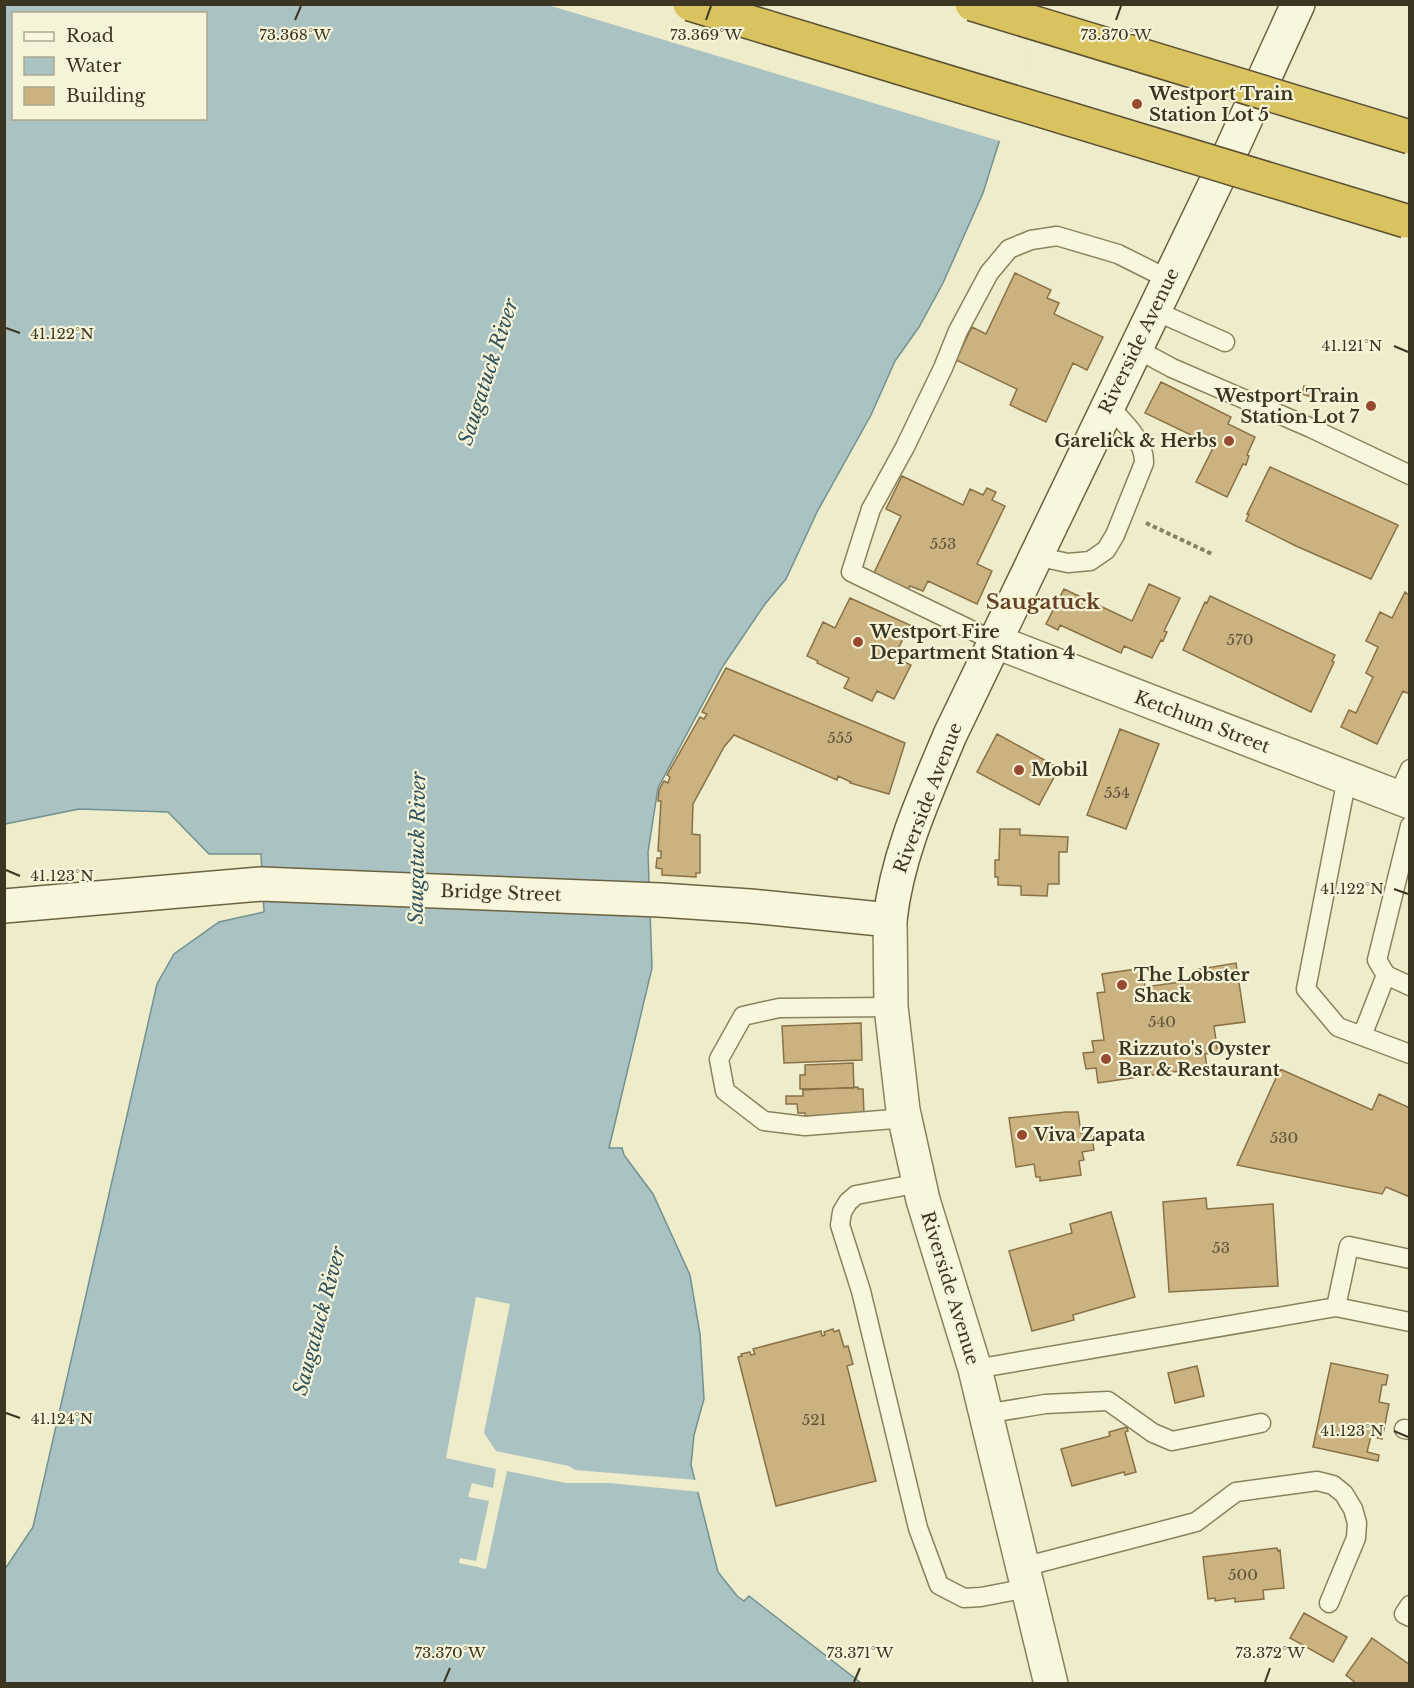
<svg xmlns="http://www.w3.org/2000/svg" width="1414" height="1688" viewBox="0 0 1414 1688" font-family="'Libre Baskerville',serif">
<style>
.water{fill:#aac2c2;stroke:#719191;stroke-width:1.5;fill-rule:evenodd}
.pier{fill:#eeecca}
.building{fill:#cbb381;stroke:#897145;stroke-width:1.5}
.lines{fill:none;stroke-linecap:round;stroke-linejoin:round}
.service-casing{stroke:#8a815f;stroke-width:21}
.minor-casing{stroke:#8a815f;stroke-width:36}
.tertiary-casing{stroke:#8a815f;stroke-width:36}
.secondary-casing{stroke:#6c6241;stroke-width:36}
.path{stroke:#8a815f;stroke-width:4;stroke-dasharray:4.5 3;stroke-linecap:butt}
.service{stroke:#f8f7dd;stroke-width:18}
.minor{stroke:#f8f7dd;stroke-width:33}
.tertiary{stroke:#f8f7dd;stroke-width:33}
.secondary{stroke:#f8f7dd;stroke-width:33}
.motorway-bridge-casing{stroke:#594e32;stroke-width:36;stroke-linecap:butt}
.motorway-bridge{stroke:#d9c35f;stroke-width:33}
.ticks{fill:none;stroke:#3b3521;stroke-width:2}
.poi-dot{fill:#984a30;stroke:#f5f4d9;stroke-width:2}
.labels{text-anchor:middle;stroke-width:4.5;stroke-linejoin:round;paint-order:stroke}
.number-label{font-size:15px;fill:#5f5439}
.poi-label{font-size:18px;font-weight:bold;fill:#3b3521;stroke:#f5f4d9;text-anchor:start}
.street-label{font-size:18px;fill:#3b3521;stroke:#f5f4d9}
.water-label{font-size:20px;font-style:italic;fill:#31525a;stroke:#f5f4d9}
.quarter-label{font-size:21px;font-weight:bold;fill:#674222;stroke:#f5f4d9}
.ticks-label{font-size:15px;text-anchor:middle;fill:#3b3521;stroke:#f5f4d9;stroke-width:4.5;stroke-linejoin:round;paint-order:stroke}
</style>
<rect width="100%" height="100%" fill="#eeecca"/>
<path class="water" d="M5,5H1042L983,193L943,283L919,327L895,361L871,415L817,512L786,579L765,604L723,666L658,788L648,852L652,968L609,1148H622L624,1155L653,1194L690,1275L700,1334L704,1399L694,1435L691,1465L718,1572L737,1596L744,1601L749,1596L861,1683H5V1569L33,1527L157,984L174,954L219,922L264,912L261,854H209L168,812L79,809L5,824ZM14,14H206V118H14Z"/>
<path class="pier" d="M1045,4L1003,142L548,5Z
M476,1297L510,1304L484,1433L496,1451L569,1466L575,1470L697,1480L701,1492L609,1483H566L507,1471L486,1569L459,1563L460,1558L476,1561L489,1501L468,1497L472,1483L493,1488L496,1469L446,1458Z"/>
<path class="building" d="M1015,273L1051,290L1047,298L1059,303L1054,314L1103,337L1087,370L1073,363L1046,422L1010,405L1017,389L956,360L972,327L986,334Z
M1161,382L1231,417L1228,424L1255,437L1247,455L1249,456L1246,465L1243,464L1227,497L1196,482L1214,446L1145,413Z
M1304,386L1318,390L1315,393V398L1302,394Z
M1270,467L1398,525L1371,579L1296,546L1246,521L1249,514H1247Z
M902,476L963,505L970,489L983,495L987,488L996,492L992,500L1005,506L977,564L992,571L977,604L928,581L923,591L910,586L907,591L873,575L901,516L886,509Z
M1149,584L1180,598L1164,631L1167,632L1163,641L1161,640L1152,658L1124,646L1121,653L1060,625L1058,630L1046,624L1064,589L1132,621Z
M1405,592L1410,596V694L1403,691L1377,744L1341,727L1349,710L1356,713L1373,677L1366,673L1378,647L1366,641L1380,612L1392,618Z
M1210,596L1335,655L1332,661L1334,662L1311,712L1183,650L1205,602L1207,603Z
M850,598L910,625L894,657L911,665L894,699L877,691L872,701L844,688L849,678L817,663L818,661L807,656L823,622L835,628Z
M726,668L905,743L889,794L850,783L851,782L838,776L837,780L734,735L724,747L693,804L692,834L700,835V873H696V877L662,875V869L656,868L657,858H661V851H658L661,801H658L659,790L664,781L668,783L670,777L667,775L700,717L704,719L707,714L702,712Z
M1120,729L1159,744L1126,829L1087,815Z
M997,734L1059,768L1039,805L977,772Z
M1000,829H1020V835L1068,837L1067,852H1059V884H1048L1047,896L1021,895V886L998,885V877H995V860H999Z
M1236,963L1245,1022L1214,1026L1217,1048L1227,1046L1228,1051L1205,1054L1207,1067L1098,1083L1096,1068L1086,1069L1083,1053L1094,1052L1092,1041L1104,1040L1097,993L1105,992L1102,974L1143,968L1145,987L1195,980L1194,970Z
M861,1023L862,1060L784,1063L782,1026Z
M853,1063L854,1088L800,1089V1075H805V1065Z
M1280,1069L1372,1110L1379,1094L1410,1108V1197L1386,1187L1382,1194L1237,1165Z
M858,1087V1089H863L864,1114L805,1116V1113H798L797,1104H786V1096H803V1090Z
M1066,1112H1078L1081,1133L1091,1131L1094,1150L1082,1152L1084,1160L1079,1161L1081,1175L1040,1181V1177H1036L1034,1164L1016,1167L1009,1118Z
M1206,1198L1207,1209L1273,1204L1278,1286L1169,1292L1163,1202Z
M1111,1212L1135,1297L1073,1315L1074,1320L1032,1331L1009,1251L1072,1233L1070,1224Z
M833,1329L834,1332L839,1330L844,1347L848,1346L853,1364L847,1366L876,1481L776,1506L738,1357L742,1356L741,1354L750,1352L751,1355L755,1354L753,1349L821,1331L822,1336L825,1335L824,1332Z
M1331,1363L1388,1375L1386,1385H1382L1379,1402L1389,1404L1382,1439L1371,1436L1367,1452L1379,1455L1378,1461L1313,1447Z
M1197,1366L1204,1396L1175,1403L1168,1373Z
M1127,1427L1128,1431L1125,1432L1136,1472L1125,1475L1124,1472L1072,1486L1061,1449L1110,1436L1109,1432Z
M1277,1548L1278,1551L1280,1550L1284,1588L1263,1590L1264,1599L1235,1602V1598L1215,1601V1598L1208,1599L1203,1557Z
M1304,1613L1347,1637L1333,1662L1290,1638Z
M1372,1638L1410,1665V1684H1357L1346,1675Z"/>
<g class="lines">
<defs>
<path id="service" d="M1153,310L1225,342
M1135,348L1172,368L1311,428L1410,475
M1035,556L1068,563L1090,561L1106,550L1115,535L1144,463C1145,440 1122,421 1108,405
M994,641L851,572L871,509L905,447L943,368L958,331L989,273L1009,249L1031,240L1057,236L1118,254L1168,279
M1347,778L1306,989L1338,1027L1410,1054
M1397,798L1410,769
M1410,826L1377,960L1386,975L1410,986
M891,1007L779,1008L743,1016L719,1059L725,1091L764,1121L805,1126L907,1118
M1362,1036L1386,975
M920,1183L856,1195L848,1202L842,1212L840,1225L861,1291L918,1528L939,1585L964,1598L981,1597L1028,1588
M1336,1307L1349,1246L1410,1259
M975,1369L1336,1307L1410,1322
M985,1414L1045,1404L1108,1401L1153,1433L1172,1441L1261,1423
M1404,1429L1410,1430
M1023,1567L1196,1522L1236,1492L1317,1481L1333,1485L1344,1494L1353,1509L1357,1523L1356,1538L1329,1603
M1410,1605L1404,1614L1410,1617"/>
<path id="minor" d="M994,641L1410,802"/>
<path id="tertiary" d="M890,920L891,1007L903,1110L923,1200L975,1369L1051,1684"/>
<path id="secondary" d="M4,906L261,884L660,900L750,906L890,920C897,855 925,795 950,735L1232,149L1298,4"/>
</defs>
<use href="#service" class="service-casing"/>
<use href="#minor" class="minor-casing"/>
<use href="#tertiary" class="tertiary-casing"/>
<use href="#secondary" class="secondary-casing"/>
<path class="path" d="M1146,523L1212,554"/>
<use href="#service" class="service"/>
<use href="#minor" class="minor"/>
<use href="#tertiary" class="tertiary"/>
<use href="#secondary" class="secondary"/>
<defs>
<path id="motorway-bridge" d="M690,4L1406,221
M972,4L1410,137"/>
</defs>
<use href="#motorway-bridge" class="motorway-bridge-casing"/>
<use href="#motorway-bridge" class="motorway-bridge"/>
</g>
<path class="ticks" d="M295,20L301,6M706,20L711,6M1116,20L1121,6M6,328L20,333M1394,346L1408,352M6,870L20,876M1394,889L1408,894M6,1413L20,1418M1394,1431L1408,1437M444,1682L450,1668M854,1682L860,1668M1265,1682L1270,1668"/>
<g class="poi-dot">
<circle cx="1137" cy="104" r="6"/>
<circle cx="1371" cy="406" r="6"/>
<circle cx="1229" cy="441" r="6"/>
<circle cx="858" cy="642" r="6"/>
<circle cx="1019" cy="770" r="6"/>
<circle cx="1122" cy="985" r="6"/>
<circle cx="1106" cy="1059" r="6"/>
<circle cx="1022" cy="1135" r="6"/>
</g>
<g class="labels">
<g class="number-label">
<text x="943" y="549">553</text>
<text x="1240" y="645">570</text>
<text x="840" y="743">555</text>
<text x="1117" y="798">554</text>
<text x="1162" y="1027">540</text>
<text x="1284" y="1143">530</text>
<text x="1221" y="1253">53</text>
<text x="814" y="1425">521</text>
<text x="1243" y="1580">500</text>
</g>
<g class="poi-label">
<text x="1149" y="100">Westport Train<tspan x="1149" dy="21">Station Lot 5</tspan></text>
<text x="1359" y="402" text-anchor="end">Westport Train<tspan x="1359" dy="21">Station Lot 7</tspan></text>
<text x="1217" y="447" text-anchor="end">Garelick &amp; Herbs</text>
<text x="870" y="638">Westport Fire<tspan x="870" dy="21">Department Station 4</tspan></text>
<text x="1031" y="776">Mobil</text>
<text x="1134" y="981">The Lobster<tspan x="1134" dy="21">Shack</tspan></text>
<text x="1118" y="1055">Rizzuto's Oyster<tspan x="1118" dy="21">Bar &amp; Restaurant</tspan></text>
<text x="1034" y="1141">Viva Zapata</text>
</g>
<g class="street-label">
<text transform="translate(1139 341) rotate(-64)" y="6">Riverside Avenue</text>
<text transform="translate(1202 722) rotate(21)" y="6">Ketchum Street</text>
<text transform="translate(928 798) rotate(-69)" y="6">Riverside Avenue</text>
<text transform="translate(501 893) rotate(2)" y="6">Bridge Street</text>
<text transform="translate(950 1288) rotate(73)" y="6">Riverside Avenue</text>
</g>
<g class="water-label">
<text transform="translate(488 372) rotate(-72)" y="7">Saugatuck River</text>
<text transform="translate(417 848) rotate(-89)" y="7">Saugatuck River</text>
<text transform="translate(319 1321) rotate(-75)" y="7">Saugatuck River</text>
</g>
<g class="quarter-label">
<text x="1043" y="609">Saugatuck</text>
</g>
</g>
<g class="ticks-label">
<text x="295" y="40">73.368°W</text>
<text x="706" y="40">73.369°W</text>
<text x="1116" y="40">73.370°W</text>
<text x="62" y="339">41.122°N</text>
<text x="1352" y="351">41.121°N</text>
<text x="62" y="881">41.123°N</text>
<text x="1352" y="894">41.122°N</text>
<text x="62" y="1424">41.124°N</text>
<text x="1352" y="1436">41.123°N</text>
<text x="450" y="1658">73.370°W</text>
<text x="860" y="1658">73.371°W</text>
<text x="1270" y="1658">73.372°W</text>
</g>
<rect width="1414" height="1688" fill="none" stroke="#3b3521" stroke-width="12"/>
<rect x="12" y="12" width="195" height="108" fill="#f5f4d9" stroke="#aba88f" stroke-width="1.5"/>
<rect x="24" y="32" width="30" height="9" fill="#f8f7dd" stroke="#aba88f" stroke-width="1.5"/>
<text x="66" y="42" font-size="18" fill="#3b3521">Road</text>
<rect x="24" y="57" width="30" height="18" fill="#aac2c2" stroke="#aba88f" stroke-width="1.5"/>
<text x="66" y="72" font-size="18" fill="#3b3521">Water</text>
<rect x="24" y="87" width="30" height="18" fill="#cbb381" stroke="#aba88f" stroke-width="1.5"/>
<text x="66" y="102" font-size="18" fill="#3b3521">Building</text>
</svg>
